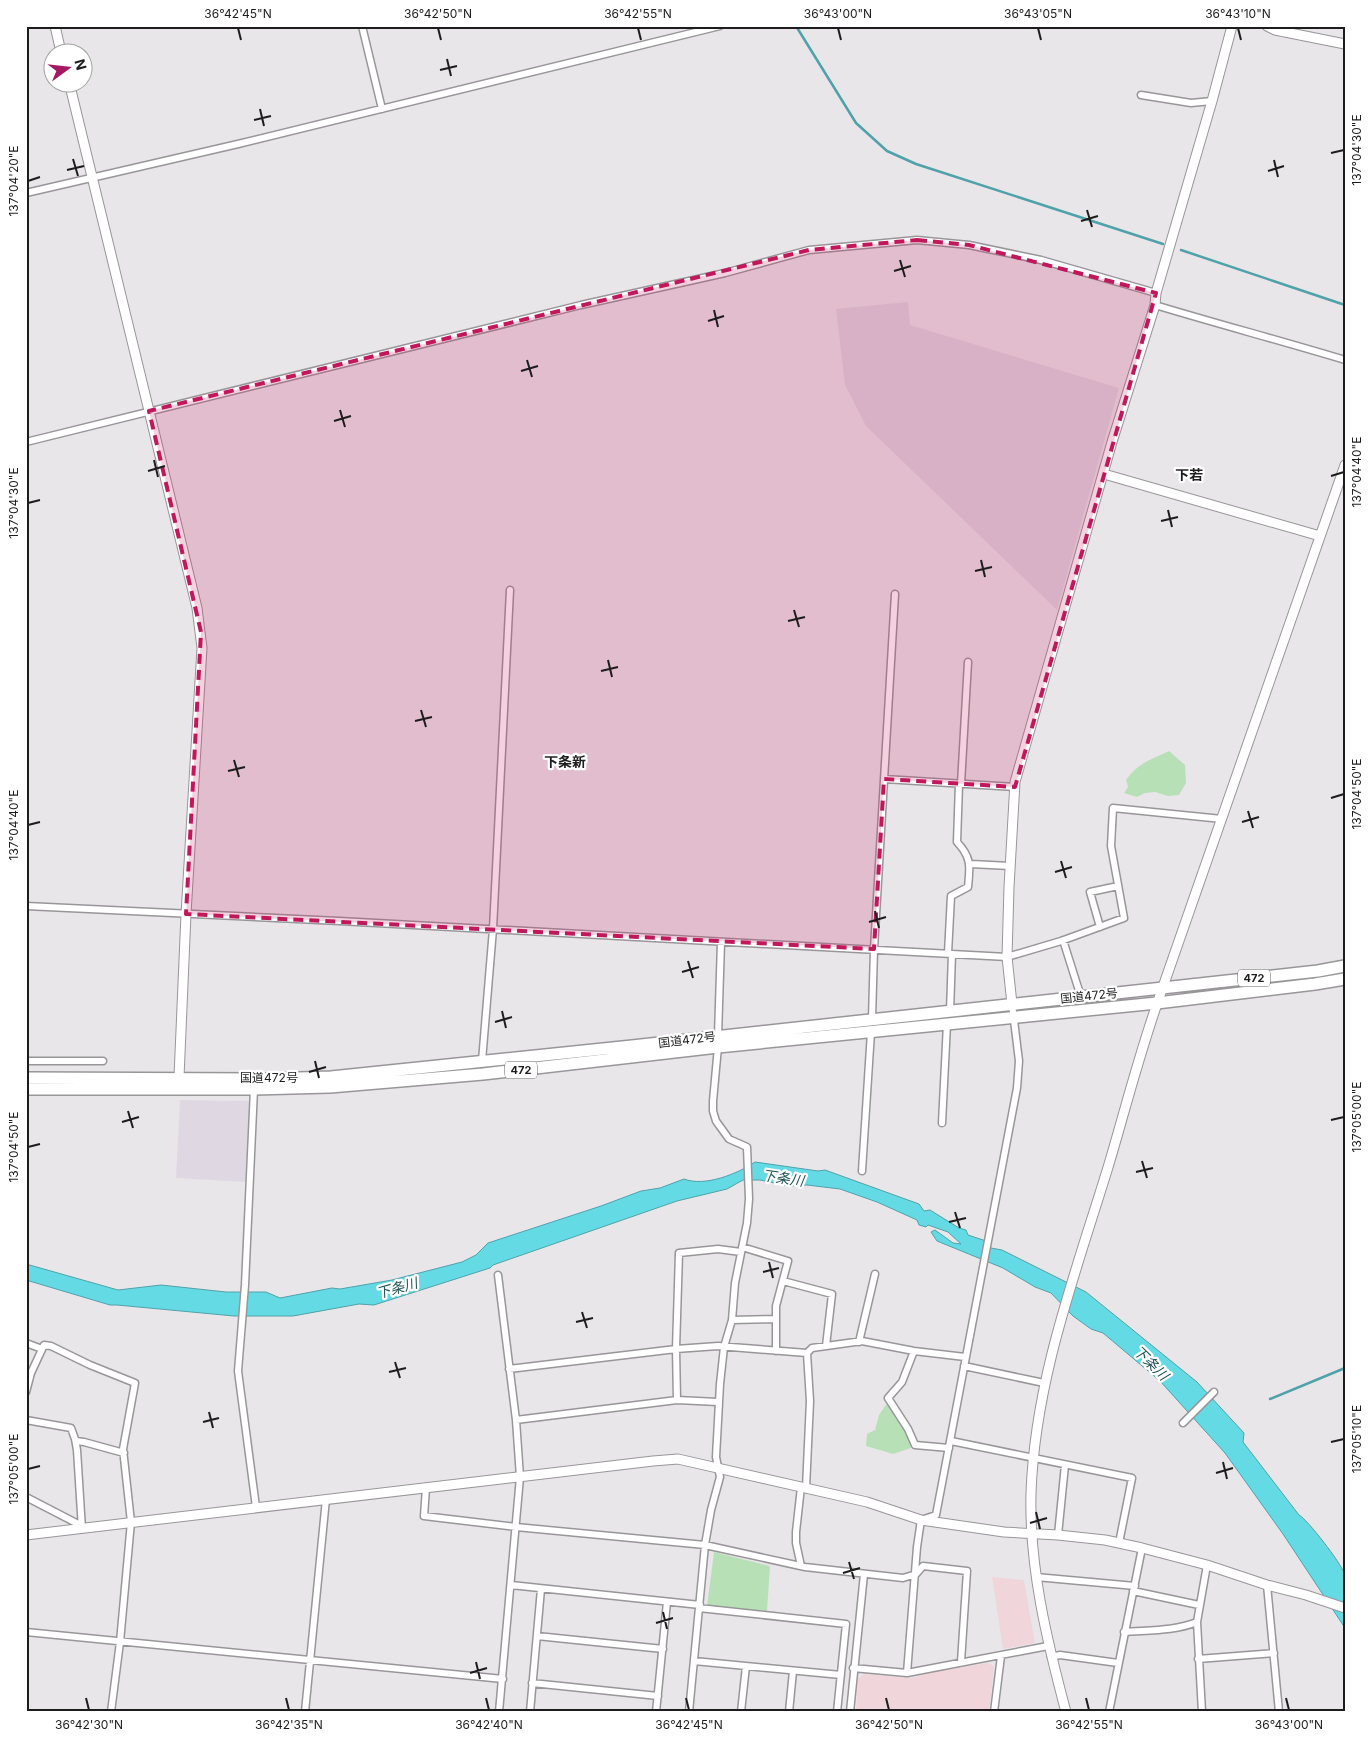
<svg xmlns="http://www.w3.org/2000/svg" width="1371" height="1738" viewBox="0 0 1371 1738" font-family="Inter,'Noto Sans JP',sans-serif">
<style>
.commercial{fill:#f0d6da}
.built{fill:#dfd8e2}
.green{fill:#b8e0b7}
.water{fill:#64dbe4;stroke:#4fa2a9}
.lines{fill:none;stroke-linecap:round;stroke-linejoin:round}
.stream{stroke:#4fa2a9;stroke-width:2.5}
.minor-casing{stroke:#99969a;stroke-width:9}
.tertiary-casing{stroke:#99969a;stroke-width:11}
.secondary-casing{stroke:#99969a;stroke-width:11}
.trunk-casing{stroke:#99969a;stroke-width:14}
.minor{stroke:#fff;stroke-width:6}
.tertiary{stroke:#fff;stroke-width:9}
.secondary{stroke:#fff;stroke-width:9}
.trunk{stroke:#fff;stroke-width:11}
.marked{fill:#c2185b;fill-opacity:0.2;stroke:#c2185b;stroke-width:4;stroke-dasharray:10 6;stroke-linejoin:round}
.ticks{fill:none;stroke:#1d1d1e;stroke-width:2}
.labels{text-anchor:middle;stroke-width:4.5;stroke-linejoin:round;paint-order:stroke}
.shield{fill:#fff;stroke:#616162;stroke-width:1}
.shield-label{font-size:11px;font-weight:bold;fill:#1d1d1e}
.street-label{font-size:12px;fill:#1d1d1e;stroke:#fff}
.neighbourhood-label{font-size:14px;font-weight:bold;fill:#1d1d1e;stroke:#fff}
.water-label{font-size:14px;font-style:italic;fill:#1f5357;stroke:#fff}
.neatline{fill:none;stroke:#1d1d1e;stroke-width:2}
.ticks-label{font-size:12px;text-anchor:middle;fill:#1d1d1e}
</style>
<rect width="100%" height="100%" fill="#e9e6ea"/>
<path class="commercial" d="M992,1577L1024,1580L1035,1643L1003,1649Z
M988,1663L994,1666L989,1712H856L858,1679L864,1674L912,1678L933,1672Z"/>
<path class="built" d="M908,302L910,325L1119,388L1057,610L866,426L845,385L836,309Z
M180,1100L250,1101L246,1182L176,1178Z"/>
<path class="green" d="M1169,751L1185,765L1186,783L1179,795L1168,796L1155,792L1145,793L1137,797L1124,793L1128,787L1126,780C1139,762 1151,760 1169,751Z
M888,1402L912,1443L914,1447L893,1454L866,1446L867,1434L875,1430L879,1415Z
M714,1552L770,1566L767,1611L707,1606Z"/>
<path class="water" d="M755,1162L818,1171L825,1170L919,1204L924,1211L930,1210L959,1228L966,1230L968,1235L986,1241L991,1248L1002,1250L1086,1292L1197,1382L1244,1433L1243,1442L1299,1515C1307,1519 1341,1563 1344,1573C1347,1580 1345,1618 1345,1628L1283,1534L1225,1453L1160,1381L1103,1333L1091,1329L1073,1316L1051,1293L1035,1287L1003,1268L937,1241L931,1232L935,1230L953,1243L961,1244L948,1232L928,1225L926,1227L919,1225L917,1220L877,1202L840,1189L807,1185L790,1186L760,1180H743L727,1189L677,1201L493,1265L490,1268L374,1305L359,1304L293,1316H234L117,1305H110L26,1280V1264L118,1290L161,1285L226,1292H266L280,1298L332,1288L340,1289L392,1280L462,1262L476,1255L488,1243L601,1206L641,1191L660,1188L684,1179C705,1187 737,1174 755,1162Z"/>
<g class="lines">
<path class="stream" d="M796,26L856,123L887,151L916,164L1163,244
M1181,250L1345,305
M1270,1399L1345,1368"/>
<defs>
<path id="minor" d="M362,26L382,109
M1141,95L1191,103L1212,101
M26,193L238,144L720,26
M1155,305C1218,324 1282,341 1345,360
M26,442L581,305L725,273L809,250L917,240L969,245L1041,260L1156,293
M884,779L1015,787
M961,784L968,662
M971,864L1010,866
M26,906L339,921L1007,957L1061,941L1124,918L1111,846L1113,808L1222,819
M1100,927L1090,892L1118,886
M1063,940L1081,997
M948,953L951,896L968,887C970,867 972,858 957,842L959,784
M950,1011L952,954
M872,1019L874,949L895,594
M718,1036L721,942
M26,1061H103
M482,1061L493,929L510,590
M254,1089L245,1285L238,1371L256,1507
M942,1123L947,1024
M862,1171L871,1032
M742,1247L788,1261L776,1306V1351
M498,1275L516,1420L520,1477L499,1712
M783,1281L832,1294L826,1346
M732,1320L776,1319
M859,1342L875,1274
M26,1343L42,1349
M914,1351L902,1382L888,1398L908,1429L915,1445L949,1448
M964,1366L1044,1383
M509,1369L676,1349L718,1346L807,1353
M26,1392L31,1373L44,1345L51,1346L90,1365L135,1383L123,1449L131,1522L120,1642L111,1712
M677,1400L676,1349L679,1253L718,1249L741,1252
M26,1420L71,1428L75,1439L77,1450L82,1529
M516,1420L677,1400L718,1402
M1183,1423L1214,1392
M76,1441L84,1442L124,1453
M951,1441L1132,1478L1119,1543
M426,1488L424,1516L516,1527L705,1545L805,1567L903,1578L916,1574L923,1566L967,1571L961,1662
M806,1488L810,1401L807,1353L812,1348L862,1341L914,1351L965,1357
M26,1497L82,1526
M1058,1535L1065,1465
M801,1566L796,1543V1532L801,1487
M1036,1577L1135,1586
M511,1585L700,1605
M1267,1585L1279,1712
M1133,1591L1199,1605
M699,1608L846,1624L837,1712
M26,1632L503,1679
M1124,1632C1148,1630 1175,1631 1197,1622
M537,1636L663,1649
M1051,1657L1060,1655L1118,1663
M1198,1659L1274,1653
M694,1661L841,1675
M853,1668L907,1673L1048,1646
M907,1673L917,1547L921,1520L936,1515L1017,1088L1019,1061L1012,1004
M532,1683L658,1696
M305,1712L326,1499
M530,1712L541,1589
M656,1712L667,1602
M689,1712L705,1545L711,1510L720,1477L716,1457L720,1384L724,1347L732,1320L735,1283L747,1223L749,1199L747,1147L729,1139L716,1121L713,1111V1101L718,1047
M741,1712L746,1666
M789,1712L793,1671
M850,1712L864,1574
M994,1712L1001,1656
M1109,1712L1142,1548
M1202,1712L1197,1622L1207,1565"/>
<path id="tertiary" d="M55,26L61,52
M69,82L197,608L202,648L186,914L179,1077
M1104,474L1320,536
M1012,1004L1007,957L1009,887L1015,782L1112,442L1155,305L1156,293L1212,101L1232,26
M26,1535L653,1461L678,1459L867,1502L921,1520L1004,1532L1058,1535L1105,1540L1142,1548L1207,1565L1267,1585L1306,1595L1345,1608
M1066,1712C1047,1641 1029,1567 1031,1493C1035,1379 1076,1272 1109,1164C1125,1110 1139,1055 1158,1001C1219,822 1283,644 1345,465"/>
<path id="secondary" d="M1267,26L1275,30L1345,44"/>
<path id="trunk" d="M26,1078L267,1079L331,1077L632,1046L1318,971L1345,966
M26,1089H254L330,1087L483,1074L718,1047L1157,1003L1315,984L1345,979"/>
</defs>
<use href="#minor" class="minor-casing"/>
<use href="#tertiary" class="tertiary-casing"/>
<use href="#secondary" class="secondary-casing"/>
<use href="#trunk" class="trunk-casing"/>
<use href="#minor" class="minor"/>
<use href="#tertiary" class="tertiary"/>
<use href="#secondary" class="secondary"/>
<use href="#trunk" class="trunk"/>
</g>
<path class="marked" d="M917,240L969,245L1156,293L1015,787L884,779L874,949L186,914L201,632L149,411L809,250Z"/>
<path class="ticks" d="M238,28L241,40M438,28L441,40M638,28L641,40M838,28L841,40M1038,28L1041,40M1238,28L1241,40M447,59L451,76M440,70L457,66M260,109L264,126M254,120L271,116M1331,153L1344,150M73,159L78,176M1274,160L1278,177M67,170L84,166M1268,171L1284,166M28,181L40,177M1087,210L1092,227M1081,221L1098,216M900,260L905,277M894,271L911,266M714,310L718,327M708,321L724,316M527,360L532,377M521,371L538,366M340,410L345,427M334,421L351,416M154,460L158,477M148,471L165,466M1331,476L1344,472M28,503L40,500M1168,510L1172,527M1161,521L1178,517M981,560L985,577M975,571L992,567M794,610L799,627M788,621L805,617M608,660L612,677M601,671L618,667M421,710L426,727M415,721L432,717M234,760L239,777M228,771L245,767M1331,798L1344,794M1248,811L1253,828M1242,822L1259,817M28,825L40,822M1061,861L1066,878M1055,872L1072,867M875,911L879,928M869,922L886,917M688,961L693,978M682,972L699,967M502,1011L506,1028M495,1022L512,1017M315,1061L319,1078M309,1072L326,1067M128,1111L133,1128M1331,1120L1344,1117M122,1122L139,1117M28,1147L40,1144M1142,1161L1147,1178M1136,1172L1153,1168M955,1212L960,1228M949,1222L966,1218M769,1262L773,1278M763,1272L779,1268M582,1312L587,1328M576,1322L593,1318M395,1362L400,1378M389,1372L406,1368M209,1412L213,1428M203,1422L219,1418M1331,1442L1344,1439M1223,1462L1227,1479M28,1469L40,1466M1216,1473L1233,1468M1036,1512L1040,1529M1030,1523L1047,1518M849,1562L854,1579M843,1573L860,1568M663,1612L667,1629M656,1623L673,1618M476,1662L480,1679M470,1673L487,1668M86,1698L89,1710M286,1698L289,1710M486,1698L489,1710M686,1698L689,1710M886,1698L889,1710M1086,1698L1089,1710M1286,1698L1289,1710"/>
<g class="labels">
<g class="shield">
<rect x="1238" y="969.5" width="32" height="17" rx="4"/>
<rect x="505" y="1061.5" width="32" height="17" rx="4"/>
</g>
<g class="shield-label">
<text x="1254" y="982">472</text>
<text x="521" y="1074">472</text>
</g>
<g class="street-label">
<text transform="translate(1089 996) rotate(-6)" y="4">国道472号</text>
<text transform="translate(687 1040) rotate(-7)" y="4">国道472号</text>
<text x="269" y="1082">国道472号</text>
</g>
<g class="neighbourhood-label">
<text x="1189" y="480">下若</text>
<text x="565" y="767">下条新</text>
</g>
<g class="water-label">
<text transform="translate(783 1178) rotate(8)" y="5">下条川</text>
<text transform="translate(397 1288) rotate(-16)" y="5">下条川</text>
<text transform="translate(1151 1363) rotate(44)" y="5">下条川</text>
</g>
</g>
<rect width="1371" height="1738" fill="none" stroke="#ffffff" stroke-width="55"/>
<g transform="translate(68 68) rotate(75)"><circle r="24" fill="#ffffff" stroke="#a5a5a5"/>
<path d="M0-4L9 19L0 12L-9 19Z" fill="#a41962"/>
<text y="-8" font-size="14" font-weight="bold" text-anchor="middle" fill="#1d1d1e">N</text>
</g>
<rect x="28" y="28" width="1316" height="1682" class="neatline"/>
<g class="ticks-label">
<text x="238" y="18">36°42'45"N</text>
<text x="438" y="18">36°42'50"N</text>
<text x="638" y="18">36°42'55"N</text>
<text x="838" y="18">36°43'00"N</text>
<text x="1038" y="18">36°43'05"N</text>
<text x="1238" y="18">36°43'10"N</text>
<text transform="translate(1357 150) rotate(-90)" y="4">137°04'30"E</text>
<text transform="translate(14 181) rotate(-90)" y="4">137°04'20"E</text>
<text transform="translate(1357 472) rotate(-90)" y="4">137°04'40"E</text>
<text transform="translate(14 503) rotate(-90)" y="4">137°04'30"E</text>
<text transform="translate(1357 794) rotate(-90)" y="4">137°04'50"E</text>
<text transform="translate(14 825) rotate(-90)" y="4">137°04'40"E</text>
<text transform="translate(1357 1117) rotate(-90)" y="4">137°05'00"E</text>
<text transform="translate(14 1147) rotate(-90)" y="4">137°04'50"E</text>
<text transform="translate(1357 1439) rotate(-90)" y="4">137°05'10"E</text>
<text transform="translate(14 1469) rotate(-90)" y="4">137°05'00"E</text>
<text x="89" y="1729">36°42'30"N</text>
<text x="289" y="1729">36°42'35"N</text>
<text x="489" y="1729">36°42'40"N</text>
<text x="689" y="1729">36°42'45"N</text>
<text x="889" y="1729">36°42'50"N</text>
<text x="1089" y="1729">36°42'55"N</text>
<text x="1289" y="1729">36°43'00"N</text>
</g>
</svg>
